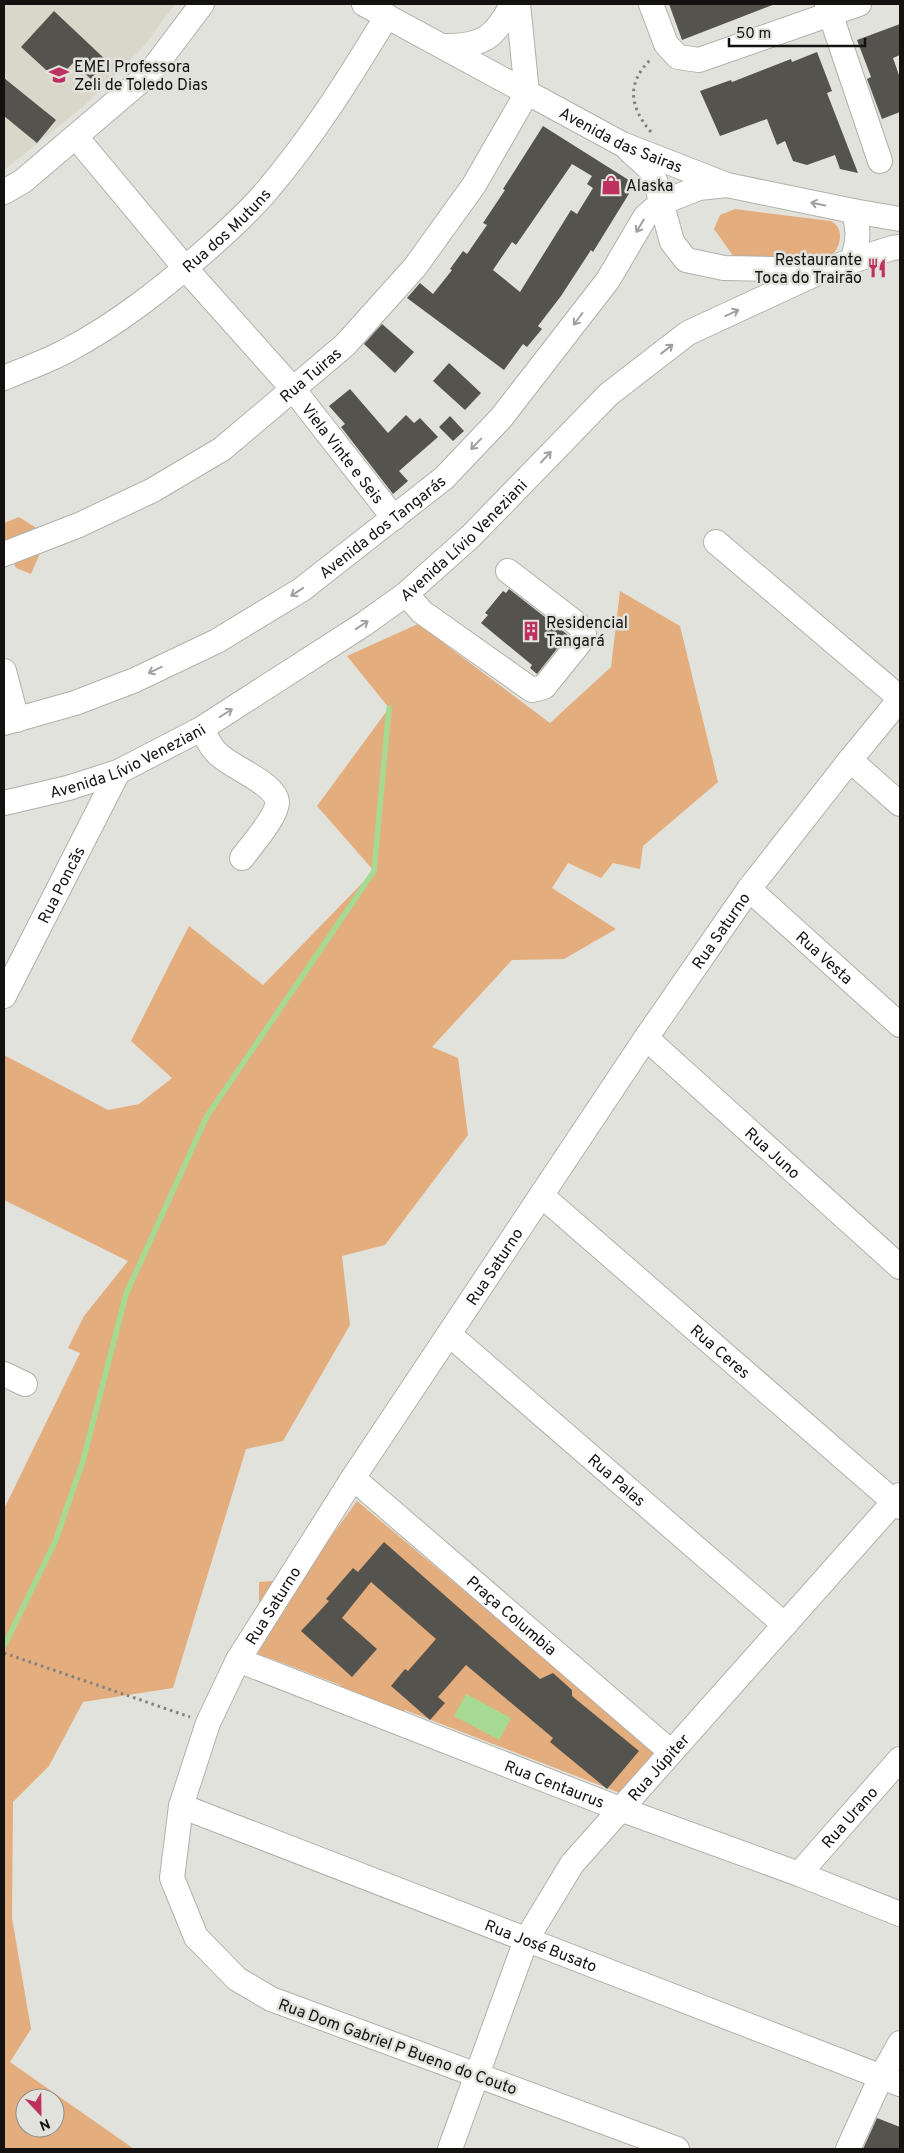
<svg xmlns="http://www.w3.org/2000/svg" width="904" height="2153" viewBox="0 0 904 2153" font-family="Overpass,sans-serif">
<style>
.built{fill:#d9d7ca}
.green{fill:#e3ad7d;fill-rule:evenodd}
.water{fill:#a6da93}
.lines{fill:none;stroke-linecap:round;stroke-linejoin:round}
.stream{stroke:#a6da93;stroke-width:5.5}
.building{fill:#55534e;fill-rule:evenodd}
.minor-casing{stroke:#b1b1ab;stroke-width:26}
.path{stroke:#82827d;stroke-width:3;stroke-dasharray:2.5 4;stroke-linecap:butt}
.minor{stroke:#fff;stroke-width:24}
.oneway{stroke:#a1a09f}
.labels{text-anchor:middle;stroke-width:5;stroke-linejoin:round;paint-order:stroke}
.poi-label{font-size:16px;fill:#131210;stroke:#e2e2dc;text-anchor:start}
.street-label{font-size:16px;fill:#131210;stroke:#e2e2dc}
</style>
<rect width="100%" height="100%" fill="#e2e2dc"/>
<path class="built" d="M4,4H175L144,46L86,104L4,170Z"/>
<path class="green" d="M735,209L831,221C845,229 841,246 831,256L773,266L734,257L714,229L720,215Z
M19,517L38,529L41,551L31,574L16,568L11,556L4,555V523Z
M620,591L680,626L718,782L643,846L640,869L613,863L601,878L568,863L552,888L616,929L564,959L512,960L432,1047L458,1058L468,1135L385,1245L342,1256L350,1325L283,1441L246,1449L173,1688L83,1702L49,1766L13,1802L12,1918L31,2029L10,2062L134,2149H4V1509L80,1353L68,1348L84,1316L128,1261L4,1200V1055L108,1110L139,1104L172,1078L131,1041L189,926L263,985L374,871L317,806L389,708L347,656L418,624L550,723L611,667ZM25,2098H55V2128H25Z
M357,1501L655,1751L620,1793L405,1710L403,1714L343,1708L340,1685L267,1657L259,1660V1654L249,1650L259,1635V1582L300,1579Z"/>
<path class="water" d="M466,1694L511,1718L499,1740L454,1716Z"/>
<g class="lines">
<path class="stream" d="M5,1644L55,1542L83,1461L126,1294L207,1116L374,871L389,708"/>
</g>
<path class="building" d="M669,4H775L682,40Z
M54,11L107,61L91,79L73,63L57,80L21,47Z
M900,24V55L893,58L900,78V112L882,119L867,79L871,77L857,40Z
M817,52L832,91L827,93L858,173L840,169L835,155L807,165L793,161L785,141L777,145L767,119L720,136L700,91L731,80L732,82L791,59L792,62Z
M4,78L56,120L37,143L4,116Z
M543,126L635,184L593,252L591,250L561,296L538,326L542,329L527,347L523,344L504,370L407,298L420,283L433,294L452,270L450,269L463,251L467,254L487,225L483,223L505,190L503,189ZM572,164L592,176L587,184L593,188L577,214L571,210L520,292L493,270L512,242L516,245Z
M382,324L414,352L395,373L364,344Z
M449,363L481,393L465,410L433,381Z
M350,389L388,433L406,415L414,423L420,418L438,437L399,471L408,481L393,494L341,427L345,424L329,406Z
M450,416L464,431L453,441L439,427Z
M509,589L568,635L537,674L530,668L532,665L481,623L488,615L485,613L503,591L506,593Z
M384,1542L540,1679L553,1673L572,1690V1696L639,1751L607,1789L550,1742L553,1738L466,1665L438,1697L445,1703L430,1720L391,1686L405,1669L408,1671L436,1639L371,1582L342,1618L377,1649L352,1677L301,1631L329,1601L326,1599L353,1568L358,1572Z
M877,2118L900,2127V2149H863Z"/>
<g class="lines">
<defs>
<g id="minor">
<path id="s1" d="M364,4L622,144L727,185L853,211L900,219"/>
<path d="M651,4L666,44L678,57L699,60L859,4"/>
<path d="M827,4L880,161"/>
<path d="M444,46C482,47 496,37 512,4"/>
<path id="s2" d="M76,137L186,269L293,389L394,518"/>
<path d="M629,150L650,169L656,183L672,242L686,260L724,268L817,270"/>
<path d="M4,192L23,181L150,73L202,4"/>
<path d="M852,261C858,244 860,229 853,211"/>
<path id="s3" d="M4,378C24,369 46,362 66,351C120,323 168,284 213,244C232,227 253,208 269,188C314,135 351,75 387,16"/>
<path d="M716,542L900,698"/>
<path id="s4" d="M4,554L79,525L153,490L222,449L345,345L415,267L474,185L527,93L518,4"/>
<path d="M406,594L422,612L532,690L544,687L581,641L584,634L581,627L508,571"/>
<path d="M4,671L17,720"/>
<path id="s5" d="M4,723L75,703L135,680L217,641L301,590L444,478L501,418L608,280L645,217L661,203L699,188L727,185"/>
<path d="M201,729C206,736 210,746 216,752C229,767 276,783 277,802C278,815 250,847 242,858"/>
<path d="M850,760L900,804"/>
<path id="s6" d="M4,803L68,788L118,772L201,729L364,624L406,594L471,536L609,394L688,333L824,270L892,248L900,247"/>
<path id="s7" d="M749,889L900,1025"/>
<path id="s8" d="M4,996L118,772"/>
<path id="s9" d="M646,1038L900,1267"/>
<path id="s10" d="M541,1195L900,1507"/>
<path id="s11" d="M450,1335L785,1625"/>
<path d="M4,1374L25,1384"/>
<path id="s12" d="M353,1478L671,1752"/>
<path id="s13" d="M238,1660L620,1809L799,1874L900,1914"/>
<path id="s14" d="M181,1806L900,2084"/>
<path id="s15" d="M799,1874L900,1759"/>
<path id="s16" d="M450,2149L526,1940L572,1864L900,1495"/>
<path id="s17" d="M677,2149L271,1999L237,1979L196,1937L172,1878L181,1806L208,1723L238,1660L353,1478L646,1038L749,889L850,760L900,699"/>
<path d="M848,2149L881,2077L900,2043"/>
</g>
</defs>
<use href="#minor" class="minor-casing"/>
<path class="path" d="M651,132C629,106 626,83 652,58
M4,1653L190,1717"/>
<use href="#minor" class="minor"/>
</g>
<defs><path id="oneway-shaft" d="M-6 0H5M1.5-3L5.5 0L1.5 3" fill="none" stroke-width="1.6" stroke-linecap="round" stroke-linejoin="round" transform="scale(1.25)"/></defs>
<g class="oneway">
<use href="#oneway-shaft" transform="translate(818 204) rotate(-168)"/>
<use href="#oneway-shaft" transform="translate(640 226) rotate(121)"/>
<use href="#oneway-shaft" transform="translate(732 313) rotate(-25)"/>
<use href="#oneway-shaft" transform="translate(578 319) rotate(127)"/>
<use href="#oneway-shaft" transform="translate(667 349) rotate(-38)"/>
<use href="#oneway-shaft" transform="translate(476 444) rotate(134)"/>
<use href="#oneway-shaft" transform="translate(546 457) rotate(-47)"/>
<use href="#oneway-shaft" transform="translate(297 592) rotate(147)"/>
<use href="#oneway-shaft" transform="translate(362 625) rotate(-34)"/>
<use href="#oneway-shaft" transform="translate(155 670) rotate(155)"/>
<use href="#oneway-shaft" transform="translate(226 713) rotate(-32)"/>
</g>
<defs>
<symbol id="school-bare" viewBox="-9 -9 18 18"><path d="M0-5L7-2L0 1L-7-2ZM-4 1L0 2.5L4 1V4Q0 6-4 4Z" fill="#bd305f" stroke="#e2e2dc" stroke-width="2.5" paint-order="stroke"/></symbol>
<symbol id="shop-bare" viewBox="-9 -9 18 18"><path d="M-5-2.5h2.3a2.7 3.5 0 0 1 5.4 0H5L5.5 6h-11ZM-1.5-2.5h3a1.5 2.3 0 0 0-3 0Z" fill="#bd305f" stroke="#e2e2dc" stroke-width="2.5" paint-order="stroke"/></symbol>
<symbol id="restaurant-bare" viewBox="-9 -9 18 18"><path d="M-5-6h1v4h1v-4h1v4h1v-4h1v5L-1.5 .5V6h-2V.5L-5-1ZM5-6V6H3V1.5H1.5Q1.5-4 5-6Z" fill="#bd305f" stroke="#e2e2dc" stroke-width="2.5" paint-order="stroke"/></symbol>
<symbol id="building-bare" viewBox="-9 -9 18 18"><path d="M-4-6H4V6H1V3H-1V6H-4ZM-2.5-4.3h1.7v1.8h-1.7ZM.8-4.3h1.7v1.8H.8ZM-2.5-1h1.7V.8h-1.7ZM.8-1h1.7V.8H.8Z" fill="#bd305f" stroke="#e2e2dc" stroke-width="2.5" paint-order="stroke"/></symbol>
</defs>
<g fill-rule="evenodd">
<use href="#school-bare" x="45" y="61" width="28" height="28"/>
<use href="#shop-bare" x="597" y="171" width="28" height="28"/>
<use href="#restaurant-bare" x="863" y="254" width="28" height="28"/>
<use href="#building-bare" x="517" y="617" width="28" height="28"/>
</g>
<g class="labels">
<g class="poi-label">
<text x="74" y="72">EMEI Professora<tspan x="74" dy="18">Zeli de Toledo Dias</tspan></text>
<text x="626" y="191">Alaska</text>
<text x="862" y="265" text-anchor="end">Restaurante<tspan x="862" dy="18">Toca do Trairão</tspan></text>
<text x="546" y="628">Residencial<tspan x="546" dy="18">Tangará</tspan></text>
</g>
<g class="street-label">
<text dy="6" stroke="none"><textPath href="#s1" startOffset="291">Avenida das Sairas</textPath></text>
<text dy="6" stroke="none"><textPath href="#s3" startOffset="269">Rua dos Mutuns</textPath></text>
<text dy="6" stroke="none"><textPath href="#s4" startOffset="358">Rua Tuiras</textPath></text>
<text dy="6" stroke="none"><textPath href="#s2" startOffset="414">Viela Vinte e Seis</textPath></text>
<text dy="6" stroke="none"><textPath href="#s5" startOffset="430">Avenida dos Tangarás</textPath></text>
<text dy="6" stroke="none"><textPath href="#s6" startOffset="536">Avenida Lívio Veneziani</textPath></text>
<text dy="6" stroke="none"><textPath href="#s6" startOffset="131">Avenida Lívio Veneziani</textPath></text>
<text dy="6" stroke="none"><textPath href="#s8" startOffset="125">Rua Poncãs</textPath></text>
<text dy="6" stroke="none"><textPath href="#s17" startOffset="1699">Rua Saturno</textPath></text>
<text dy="6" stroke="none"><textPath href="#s7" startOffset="102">Rua Vesta</textPath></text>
<text dy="6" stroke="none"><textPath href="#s9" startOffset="171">Rua Juno</textPath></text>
<text dy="6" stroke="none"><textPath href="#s17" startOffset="1294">Rua Saturno</textPath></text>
<text dy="6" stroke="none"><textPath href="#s10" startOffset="238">Rua Ceres</textPath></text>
<text dy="6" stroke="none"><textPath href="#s11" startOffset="221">Rua Palas</textPath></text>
<text dy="6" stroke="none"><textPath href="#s17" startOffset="889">Rua Saturno</textPath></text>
<text dy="6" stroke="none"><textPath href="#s12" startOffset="210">Praça Columbia</textPath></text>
<text dy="6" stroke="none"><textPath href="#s16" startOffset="441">Rua Júpiter</textPath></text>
<text dy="6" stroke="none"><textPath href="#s13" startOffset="340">Rua Centaurus</textPath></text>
<text dy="6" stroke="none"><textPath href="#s15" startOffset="76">Rua Urano</textPath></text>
<text dy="6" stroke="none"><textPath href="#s14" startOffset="386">Rua José Busato</textPath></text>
<text transform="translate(398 2046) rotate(20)" y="6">Rua Dom Gabriel P Bueno do Couto</text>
</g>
</g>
<rect width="904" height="2153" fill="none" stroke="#131210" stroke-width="10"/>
<g transform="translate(40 2113) rotate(158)"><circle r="24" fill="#e2e2dc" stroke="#8f8f8a"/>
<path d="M0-4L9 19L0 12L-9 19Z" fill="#bd305f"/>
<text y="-8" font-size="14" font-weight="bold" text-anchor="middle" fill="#131210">N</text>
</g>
<path d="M729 38v8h136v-8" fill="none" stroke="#131210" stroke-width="2.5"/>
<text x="736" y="38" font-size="15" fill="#131210" stroke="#e2e2dc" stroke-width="4" paint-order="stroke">50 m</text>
</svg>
